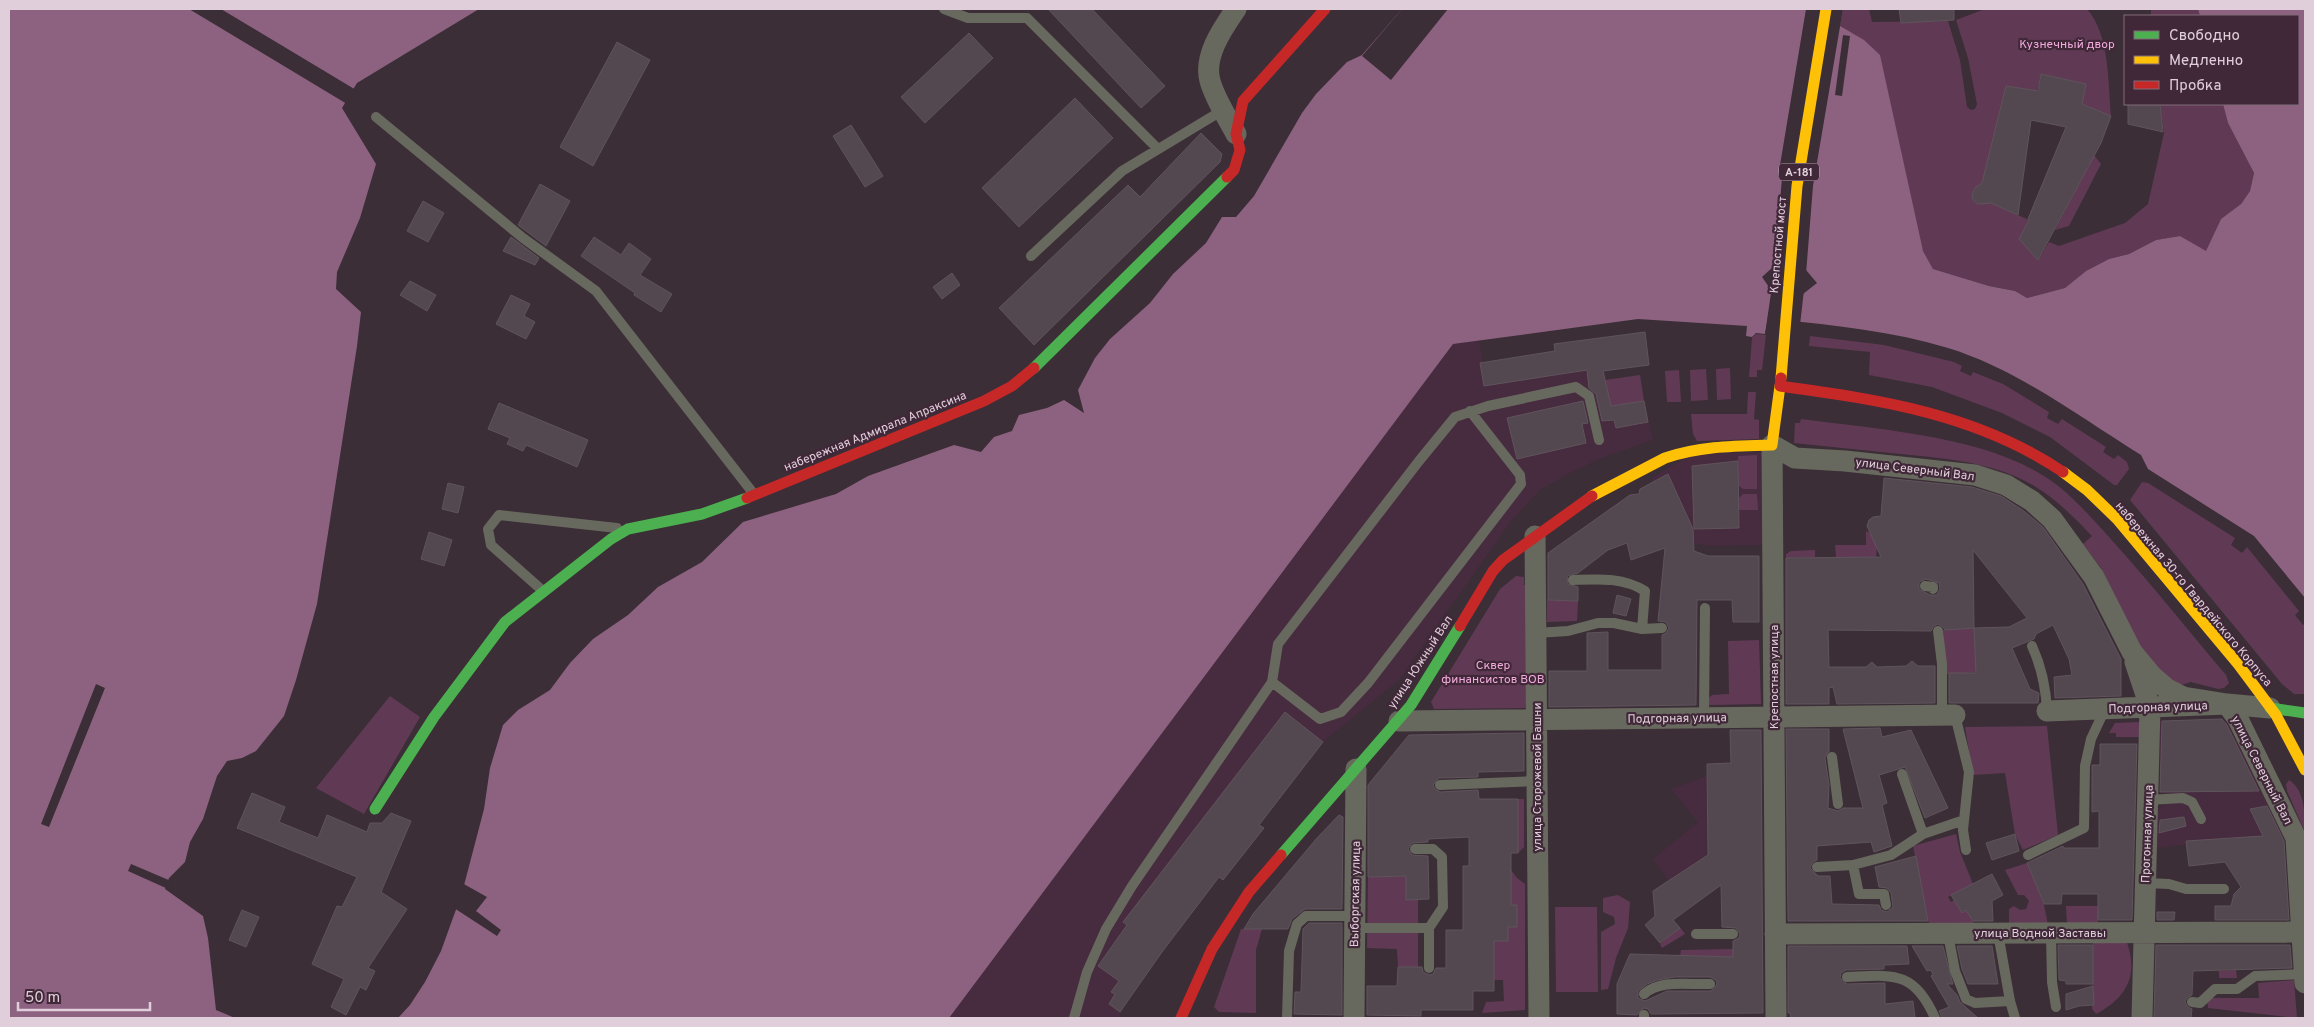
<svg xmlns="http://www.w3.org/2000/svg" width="2314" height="1027" viewBox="0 0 2314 1027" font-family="Overpass,sans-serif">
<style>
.built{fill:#472b3f}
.green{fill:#603a54}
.water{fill:#8d6280;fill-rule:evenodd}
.pier{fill:#3b2e37}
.building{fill:#534850;stroke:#60545c;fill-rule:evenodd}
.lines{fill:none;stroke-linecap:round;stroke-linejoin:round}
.lane{stroke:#68695e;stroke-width:10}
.street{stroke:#68695e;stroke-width:21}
.fast{stroke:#4caf50;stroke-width:11}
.slow{stroke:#ffc107;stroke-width:11}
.jam{stroke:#c62828;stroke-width:11}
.labels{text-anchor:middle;stroke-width:4.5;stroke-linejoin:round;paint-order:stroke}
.shield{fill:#412839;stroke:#b09daa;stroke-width:1}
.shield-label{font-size:11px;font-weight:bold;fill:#e0cfda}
.park-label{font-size:12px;fill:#f2acdc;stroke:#412839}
.street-label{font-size:12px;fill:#e0cfda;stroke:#412839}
</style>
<rect width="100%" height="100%" fill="#3b2e37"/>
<path class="built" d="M1600,338L1611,406L1644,401L1653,440L1604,457L1568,474L1540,490L1512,520L1398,681L1323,742L1259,825L1264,828L1223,880L1219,878L1162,952L1134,991L1118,1018H949L1453,344L1479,340L1483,363L1555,351Z
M1762,452L1763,545L1710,546L1669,538L1656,485L1651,478L1692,454Z
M2222,719L2231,726L2285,836L2240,838L2156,848L2157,809L2164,805L2163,783L2160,779V721Z
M1707,776L1708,856L1669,881L1653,859L1698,822L1671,789Z"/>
<path class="green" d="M1843,9H1869L1872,22L1948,21L1960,60L1967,107L1971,110L1975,109L1977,104L1968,58L1956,20L1985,9L2003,10L2005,9H2087C2110,35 2108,83 2111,116L2082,104L2086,84L2041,74L2037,91L2006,86L1982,185C1974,187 1971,192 1973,200L1978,204L1989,202L2029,220L2019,239L2039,259L2049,242L2059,246L2125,223L2148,204L2164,133L2160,104H2223L2228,123L2254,173L2250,191L2241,204L2221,219L2206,252L2180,236L2156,240L2129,254L2109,259L2086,271L2065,288L2027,298L2015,291L1989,286L1933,269L1923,251L1840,26Z
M2151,9H2198L2200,16H2151Z
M2094,155L2101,164L2069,226L2055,230Z
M1756,334L1766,335L1762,370H1757V377H1749L1752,338Z
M1810,336L1884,345L1954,362L1962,366L1960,371L1971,376L1973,372L2003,384L2049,412L2047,418L2058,424L2062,419L2106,447L2103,452L2114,459L2118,455L2127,462L2129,469L2117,485H2114L2050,437L2002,413L1932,387L1869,375L1870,352L1809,346Z
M1730,368L1731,399L1717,400L1716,369Z
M1706,369L1708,400L1691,401L1690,370Z
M1679,370L1681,402H1667L1665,371Z
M1640,375L1644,401L1611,406L1605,380Z
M1748,392H1756L1754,419L1759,420V439L1697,441L1693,434L1691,414H1747Z
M1801,419C1874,429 1975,435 2039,473C2066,488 2088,514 2109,537C2149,581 2187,629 2226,675L2229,683L2224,688L2218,689L2191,682L2178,686L2156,670L2139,645L2101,568L2083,544L2092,536C2069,512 2047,490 2017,477C1980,461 1940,458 1901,454C1865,450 1829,447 1794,443L1795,423H1800Z
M1757,455V489H1743L1739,486L1738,456Z
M2142,482L2148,483L2235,538L2231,545L2242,553L2247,547L2299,611L2295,615L2303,625L2305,624V694H2294L2282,684L2130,500Z
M1743,494H1757L1758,510H1739V498Z
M1866,531L1878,537L1876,557H1836L1835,545H1866Z
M1815,550V557L1786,558V554L1791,551Z
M1516,576L1524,577V585H1530V708L1434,709L1431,702L1500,589Z
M1547,600L1578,601L1577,621L1547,622Z
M1974,628L1982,672L1947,674L1943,630Z
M1759,640L1761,704L1709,705V698L1712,695L1729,694L1728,641Z
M390,696L420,717L364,814L316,788Z
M2139,722V737H2116V733H2109L2115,723Z
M2047,726L2058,835L2023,850L2015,834L2005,773L1973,775L1965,727Z
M2289,780C2305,790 2305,815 2305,832L2287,791L2286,784Z
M1518,799H1524V847L1518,853Z
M1956,834L1960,852L1973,884L1948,897L1951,902L1954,900L1962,913L1966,910L1975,925L1929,924L1913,846Z
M2027,863L2044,905L2048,925H2009V909L2014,906L2020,910L2026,909L2029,901L2024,895H2018L2005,870Z
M1511,870L1517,878L1525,884V1010L1482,1013L1486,1002L1504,1001L1503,980H1494V958L1489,941H1508V927H1517V906L1511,905Z
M1406,876L1407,899L1418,900V967H1398L1397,949L1367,948L1368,877Z
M1618,895L1630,902L1628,928L1616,958L1608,989L1601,990V932L1615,924L1614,917L1603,912V898Z
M2066,906H2098V925H2067Z
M1555,907H1597L1598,992H1556Z
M1680,927L1685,934L1662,948L1660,944Z
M1241,929H1262L1256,950V1013L1219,1012L1214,1007Z
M2126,940C2139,974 2128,997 2096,1014L2092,1009L2093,942Z
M1733,949L1734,957L1680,956L1681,950Z
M2236,970L2237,978H2219V971Z
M2294,980L2297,1018L2208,1008L2207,998H2259L2258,983Z"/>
<path class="water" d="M9,9H479L357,83L342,108L376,164L360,218L337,272L336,289L361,312L357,346L317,604L296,680L284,716L256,751L242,758L227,761L217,776L203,819L190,842L185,862L169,878L165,889L203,916L208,938L216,1010L235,1018H9Z
M1402,9H1843L1840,26L1864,40L1880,55L1923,251L1933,269L1989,286L2015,291L2027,298L2065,288L2086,271L2109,259L2129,254L2156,240L2180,236L2206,251L2221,219L2241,204L2250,191L2254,173L2228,123L2223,104H2298V16H2200L2198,9H2305V598L2254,536L2148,469L2141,455C2081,418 2017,369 1948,348C1890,330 1828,325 1768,318L1765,334L1756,333L1752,337L1746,336L1747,326L1638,319L1453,344L949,1018H398L410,1005L425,982L441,951L462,893L484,809L490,768L503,725L518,710L550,690L570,663L593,639L628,615L658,587L702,562L743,522L836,494L868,476L954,445L981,452L994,437L1012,431L1019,415L1047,408L1064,400L1084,413L1078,390L1095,358L1110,339L1150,303L1173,274L1206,243L1222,217H1236L1254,196L1302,113L1316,94L1347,62L1362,55ZM1774,266L1806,270L1817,283L1803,294L1771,290L1762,277Z"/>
<path class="pier" d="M189,9H221L356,90L347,104Z
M1402,9H1448L1391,80L1362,56Z
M1806,9H1843L1813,186L1806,274L1774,270L1782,178L1778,177Z
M1843,35L1850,36L1842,96L1835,95Z
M1772,286L1804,290L1800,325L1770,321L1768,334H1765Z
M96,684L105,688L49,827L41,824Z
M131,864L171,881L168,889L128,871Z
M462,883L487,897L476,911L501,930L497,936L454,908Z"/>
<path class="building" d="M1048,9H1092L1165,86L1141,108Z
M1899,9H1954V20L1901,23Z
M969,33L993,58L925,123L901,97Z
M617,42L650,60L593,166L560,147Z
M2041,74L2086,84L2082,104L2111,116L2101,143L2038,260L2019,239L2029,220L2028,219L2066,127L2031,120L2018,215L1991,203L1978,204L1973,200L1972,195L1975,188L1982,183L2006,86L2038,91Z
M1075,98L1113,138L1019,227L982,188Z
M2128,104H2160L2163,132L2128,124Z
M851,125L883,176L865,187L833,136Z
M1201,133L1222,154L1220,162L1034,345L999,308L1128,185L1140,197Z
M540,184L570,201L546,246L518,225Z
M423,201L444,213L428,242L407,231Z
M511,237L539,258L535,265L503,251Z
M594,237L621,255L629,243L651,259L640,275L672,294L661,312L634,295L635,293L581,256Z
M952,273L960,285L942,299L933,287Z
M410,281L436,295L427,311L400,295Z
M511,295L530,304L524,316L535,322L526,339L496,324Z
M1645,332L1649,365L1603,371L1611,406L1644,401L1648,422L1616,428L1614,420L1602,421L1596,394L1589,388L1587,370L1484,386L1480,363L1555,351L1554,344Z
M1583,401L1588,423L1582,424L1586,443L1517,459L1507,418Z
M499,403L588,440L577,467L526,445L523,451L507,444L510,438L488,429Z
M1738,461L1739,528L1694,529L1692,466Z
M1668,474L1693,529L1694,551L1708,556H1759V622H1733L1732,600H1697L1696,705L1549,707V671H1587V633L1608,632V670H1662V635L1666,633L1669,628L1666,622L1658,621L1665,548L1631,560L1627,543L1608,550L1578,573L1567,576L1568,584L1578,587V601L1548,600V553L1630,495L1639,494L1640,489Z
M1884,478L1972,487L2001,496L2024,511L2043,527L2083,584L2119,655L2121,659V696L2055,698L2054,677L2072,675L2069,659L2053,625L2036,634L2034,639L2012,648L2030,689L2039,693L2038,703H1949V673H1976L1974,628L1945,630L1943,627L1938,624L1934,626L1931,631L1828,630L1829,667H1866L1872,662L1877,667L1906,666L1912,661L1918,666H1935V703L1837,704L1833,687L1829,688V704H1786V558L1881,557L1867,526L1869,520L1873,517L1881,516ZM1973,550L2027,618L2009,627L1974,628ZM1926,579L1939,583L1940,589L1937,595H1930L1919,589V582Z
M448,483L464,487L458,513L442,509Z
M429,532L452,540L444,566L421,559Z
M1617,595L1631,599L1626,616L1613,613Z
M1285,712L1323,742L1259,825L1264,828L1223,880L1219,877L1162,952L1120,1012L1109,1004L1115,994L1111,992L1119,981L1098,966L1127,925L1123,922Z
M2222,719L2227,725L2259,791L2160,792L2162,721Z
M1880,728L1882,737L1911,730L1948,808L1925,818L1905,767L1879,775L1887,803L1882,805L1892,846L1874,852L1871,842L1817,846V860L1813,862L1810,868L1818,876H1830L1832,904L1879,905L1881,910L1887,912L1893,907L1891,893L1887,888L1879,887L1875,867L1916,856L1928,921H1788L1786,729H1829V751L1825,758L1829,785L1828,808L1838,811L1843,808H1863L1843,729Z
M1730,730H1761L1763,1013L1651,1014L1648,1009L1644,1008L1637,1015L1617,1014V984L1630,954L1733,957V941L1739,938L1740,934L1736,928L1722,927L1721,885L1673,920L1680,928L1660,943L1645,925L1655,916L1653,891L1708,855L1707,764L1731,763ZM1675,977H1710L1716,980L1717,984L1711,991H1667L1645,1001L1638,998V991L1647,984L1657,980Z
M1524,733V771L1478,772V777L1439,778L1433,785L1435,789L1440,792L1478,790L1479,799H1518V853H1511V905H1517V927H1508V941H1494V991H1473V1010H1421V1016L1367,1015V986H1397L1398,967H1422L1423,972L1429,975L1433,974L1436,968H1446V930H1463V866H1469V837L1428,839V842L1412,843L1408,849L1412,855L1428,856L1429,899L1406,900V876L1368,877V785L1409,735Z
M2100,744H2137L2132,920H2098V894H2062L2061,904H2044L2027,863L2063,846L2064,848H2099V811L2092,812V765H2100Z
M252,793L285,807L279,822L318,838L327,815L367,832L370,823H382L391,813L411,821L381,892L407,909L368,968L375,971L366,990L360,987L346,1015L331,1007L344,979L312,964L337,906L342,907L357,877L237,828Z
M2267,806L2284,841L2289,920H2215V906H2231L2234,894L2241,887L2225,862L2189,866L2186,841L2263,836L2250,809Z
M1339,815L1343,817L1342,909H1305L1292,919L1288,929H1244L1253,914L1317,838Z
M2184,817L2186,826L2159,833L2160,820Z
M2015,834L2019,851L1992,860L1986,843Z
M1992,874L2003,895L1992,901L1993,921H1973L1966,910L1962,913L1951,895Z
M242,910L259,917L246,947L229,940Z
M2157,912H2175L2174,920H2157Z
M1309,923H1342V1015L1294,1014L1295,992H1301L1303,929Z
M2058,945H2093V984H2066V981L2059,980Z
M2156,945H2290L2292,968L2193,971L2192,995L2187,998L2185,1002L2188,1007L2192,1009L2191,1018H2154Z
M1788,946H1907L1909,964L1884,965V969L1846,970L1841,973L1840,978L1847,984L1885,983V1004L1913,1001L1915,1018H1791L1790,1013H1788Z
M1912,946H1943L1953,984H1947L1957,995L1960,1002L1978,1018H1942L1939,1011L1949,1007L1931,976L1933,975L1931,970L1927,971Z
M1957,946H1992L1998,984H1968L1962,969Z
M2093,986L2094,1005L2079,1006L2066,1010V994Z"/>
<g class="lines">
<path class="lane" d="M944,9L968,18H1027L1158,149
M376,117L523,238L596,291L753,493
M1031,256L1122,171L1223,110
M1573,580C1598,579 1623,577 1645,591L1642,629
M1925,586L1933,587V589
M543,591L491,545L488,529L499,515L617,528
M1938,631L1942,664V714
M1536,633L1568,631L1598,623H1614L1642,629L1662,628
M2032,646C2042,668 2046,687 2047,711
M1272,682L1320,719L1341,712L1368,683L1521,484L1520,475L1470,411
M1955,715L1969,772L1963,830L1966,850
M1704,718L1705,608
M1832,757L1838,804
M1902,774L1923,834
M1440,785L1537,781
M2148,800L2183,798L2192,802L2201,819
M1415,849H1433L1442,857L1443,907L1429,928V968
M2028,855L2084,828L2085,766L2091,739L2105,709
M1853,865L1859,894H1884L1886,905
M1817,867L1853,865L1891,855L1923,834L1964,820
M2146,883L2169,884L2186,889H2224
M1355,928H1429
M1998,933L2010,1001L2015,1018
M2051,933L2052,982L2056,1007
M1696,934H1733
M1948,934L1955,971L1966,999L1975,1003L2010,1001
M1847,977C1893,975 1914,970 1935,1018
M1644,994C1660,979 1689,985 1710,984
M2192,1002L2200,1003L2215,989H2237L2255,976L2305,974
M1644,1015V1018
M1074,1018L1087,972L1106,929L1132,886L1272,682L1278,644L1419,461L1455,417L1488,406L1576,387L1589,396L1599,440
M1287,1018L1289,951L1297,924L1306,916H1355"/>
<path class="street" d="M1236,9C1223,28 1203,56 1210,81C1215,99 1227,117 1236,134
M1535,536L1539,1018
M2135,662L2150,707L2142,1018
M2047,711L2227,704L2270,708
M1399,721L1955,715
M1775,934L2305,932
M1354,1018L1356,769
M1776,1018L1772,445L1795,458L1845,461L1975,475L2006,485L2032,501L2052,519L2094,577L2132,652L2152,676L2167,689L2183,697L2227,704L2238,719L2296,838L2305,983"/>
<path class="fast" d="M1034,368L1227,177
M2270,708L2305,713
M375,809L434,717L505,622L611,539L628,529L702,514L747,498
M1281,855L1411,705L1460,626"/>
<path class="slow" d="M1781,378L1797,186L1826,9
M2063,472L2087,490L2117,519L2238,664L2276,715L2305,770
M1592,496L1665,458C1700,446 1735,446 1772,445L1780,386"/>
<path class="jam" d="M1227,177L1234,170L1240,150L1236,134L1243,101L1325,9
M1781,378L1780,386C1881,400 1977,414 2063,472
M747,498L984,401L1012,386L1034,368
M1460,626L1493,571L1503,560L1592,496
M1181,1018L1212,949L1249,892L1281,855"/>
</g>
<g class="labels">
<rect class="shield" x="1779" y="163.5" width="40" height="17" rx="4"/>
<g class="shield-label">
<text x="1799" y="176">А-181</text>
</g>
<g class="park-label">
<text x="2067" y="48">Кузнечный двор</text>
<text x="1493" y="669">Сквер<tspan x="1493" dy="14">финансистов ВОВ</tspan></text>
</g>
<g class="street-label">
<text transform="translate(1778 245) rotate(-85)" y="4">Крепостной мост</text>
<text transform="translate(875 431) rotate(-22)" y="4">набережная Адмирала Апраксина</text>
<text transform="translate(1915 469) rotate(7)" y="4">улица Северный Вал</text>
<text transform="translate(2194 594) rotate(50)" y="4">набережная 30-го Гвардейского Корпуса</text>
<text transform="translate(1420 662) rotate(-57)" y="4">улица Южный Вал</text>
<text transform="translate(1774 677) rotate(-90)" y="4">Крепостная улица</text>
<text transform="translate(2158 707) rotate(-2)" y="4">Подгорная улица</text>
<text transform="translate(1677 718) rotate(-1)" y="4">Подгорная улица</text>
<text transform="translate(2262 770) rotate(63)" y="4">улица Северный Вал</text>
<text transform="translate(1537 777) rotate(-90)" y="4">улица Сторожевой Башни</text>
<text transform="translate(2147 834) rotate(-88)" y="4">Прогонная улица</text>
<text transform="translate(1355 894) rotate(-89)" y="4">Выборгская улица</text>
<text x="2040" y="937">улица Водной Заставы</text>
</g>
</g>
<rect width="2314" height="1027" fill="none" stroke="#e0cfda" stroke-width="20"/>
<rect x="2124" y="15" width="175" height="90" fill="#412839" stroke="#816b79"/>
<rect x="2134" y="31" width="25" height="8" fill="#4caf50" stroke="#816b79"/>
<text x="2169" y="40" font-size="15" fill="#e0cfda">Свободно</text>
<rect x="2134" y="56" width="25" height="8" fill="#ffc107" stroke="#816b79"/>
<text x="2169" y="65" font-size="15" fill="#e0cfda">Медленно</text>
<rect x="2134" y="81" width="25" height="8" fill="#c62828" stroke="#816b79"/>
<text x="2169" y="90" font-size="15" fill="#e0cfda">Пробка</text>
<path d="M18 1002v8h132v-8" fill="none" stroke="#e0cfda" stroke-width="2.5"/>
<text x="25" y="1002" font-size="15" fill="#e0cfda" stroke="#412839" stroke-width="4" paint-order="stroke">50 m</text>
</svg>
